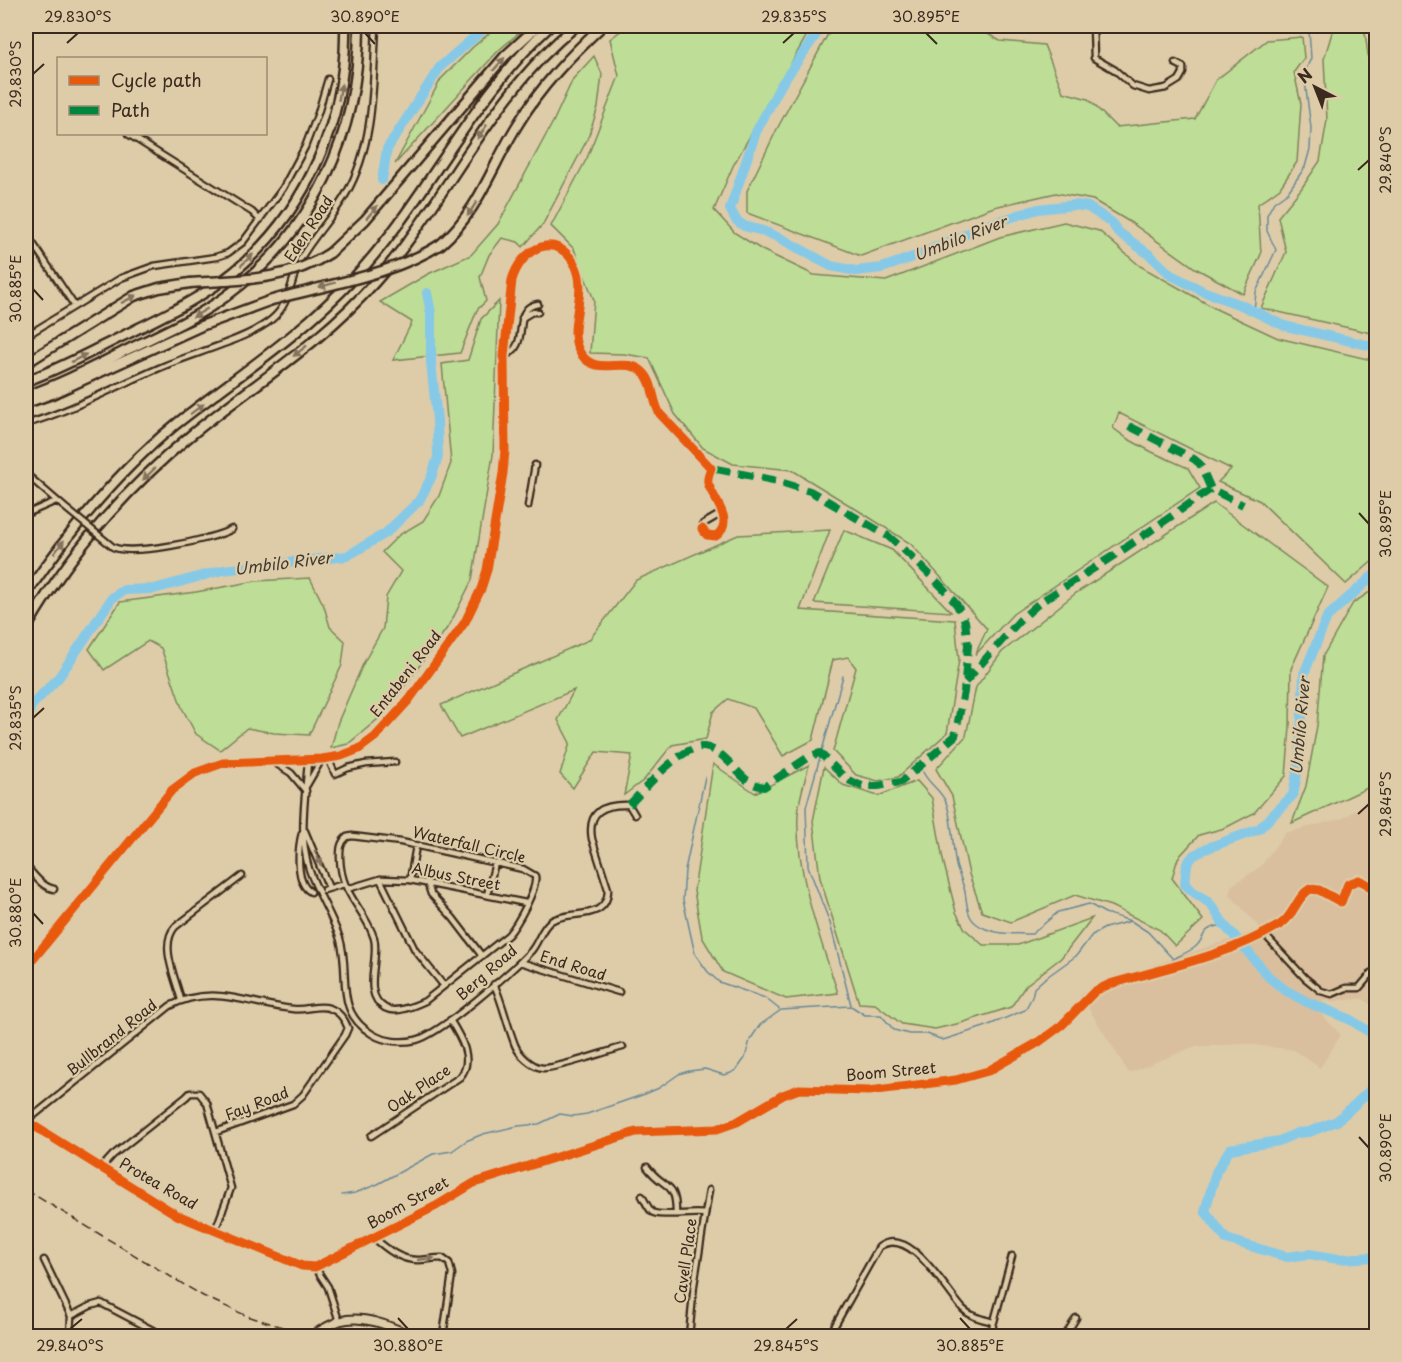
<svg xmlns="http://www.w3.org/2000/svg" width="1402" height="1362" viewBox="0 0 1402 1362" font-family="'Playpen Sans',sans-serif">
<style>
.built{fill:#d9bf9e}
.green{fill:#bedd96;stroke:#7c845a;stroke-width:1.5}
.lines{fill:none;stroke-linecap:round;stroke-linejoin:round}
.stream{stroke:#688997;stroke-width:1.5}
.river{stroke:#86c9e7;stroke-width:10}
.minor-casing{stroke:#3b2a1e;stroke-width:9}
.secondary-casing{stroke:#3b2a1e;stroke-width:11}
.motorway-casing{stroke:#3b2a1e;stroke-width:13}
.minor{stroke:#decca9;stroke-width:4.5}
.secondary{stroke:#decca9;stroke-width:7}
.motorway{stroke:#decca9;stroke-width:8}
.rail{stroke:#3b2a1e;stroke-width:1.5;stroke-dasharray:9 4.5;stroke-linecap:butt}
.minor-bridge-casing{stroke:#3b2a1e;stroke-width:9;stroke-linecap:butt}
.motorway-bridge-casing{stroke:#3b2a1e;stroke-width:13;stroke-linecap:butt}
.minor-bridge{stroke:#decca9;stroke-width:4.5}
.motorway-bridge{stroke:#decca9;stroke-width:8}
.quiet{stroke:#00873e;stroke-width:8;stroke-dasharray:15 8;stroke-linecap:butt}
.cycleway-casing{stroke:#decca9;stroke-width:13}
.cycleway{stroke:#e8590c;stroke-width:9}
.oneway{fill:#84735d}
.ticks{fill:none;stroke:#3b2a1e;stroke-width:2}
.labels{text-anchor:middle;stroke-width:4.5;stroke-linejoin:round;paint-order:stroke}
.street-label{font-size:15px;fill:#3b2a1e;stroke:#decca9}
.water-label{font-size:16px;font-style:italic;fill:#423a32;stroke:#decca9}
.neatline{fill:none;stroke:#3b2a1e;stroke-width:2}
.ticks-label{font-size:15px;text-anchor:middle;fill:#3b2a1e}
</style>
<rect width="100%" height="100%" fill="#decca9"/>
<filter id="ink" filterUnits="userSpaceOnUse"><feTurbulence type="fractalNoise" baseFrequency=".0167" numOctaves="2"/><feDisplacementMap in="SourceGraphic" scale="12" xChannelSelector="R" yChannelSelector="G"/><feConvolveMatrix kernelMatrix="1 2 1 2 8 2 1 2 1" color-interpolation-filters="sRGB"/></filter>
<g filter="url(#ink)">
<path class="built" d="M1376,797V1009L1363,999L1332,1001L1322,1000L1323,1016L1341,1035L1320,1068L1294,1050L1245,1044L1193,1047L1129,1073L1080,995L1100,983L1261,929L1229,894L1231,886L1260,867L1285,833L1343,818Z"/>
<path class="green" d="M498,26H527L499,50L395,164L441,79L473,47Z
M627,26H812L733,166L714,210L735,233L762,250L814,275L886,281L1000,237L1064,222L1099,231L1140,266L1218,310L1278,338L1376,361V558L1346,584L1260,501L1218,482L1231,469L1119,413L1113,428L1128,439L1152,452L1188,468L1200,488L1013,614L975,655L987,629L911,544L864,514L792,470L733,464L703,448L675,414L649,358L624,354L590,353L594,300L574,249L551,226L587,158L619,76L610,39Z
M835,26H974L1000,41L1044,45L1063,92L1088,99L1116,127L1195,119L1216,80L1267,40L1302,37L1304,58L1294,72L1301,104L1297,162L1280,188L1258,204L1261,254L1243,294L1195,268L1133,224L1093,200L1056,193L994,207L861,256L747,213V191L777,129L827,36Z
M1334,26H1364L1369,61L1376,62V334L1261,308L1286,252L1278,217L1301,189L1320,161L1327,120L1324,59Z
M594,56L602,74L598,107L588,138L543,224L523,247L518,242L502,238L489,255L480,277L486,301L477,310L460,353L393,360L412,322L380,302L428,274L471,255L498,224L553,122L573,79Z
M499,301L493,455L472,580L450,624L384,714L348,744L331,748L338,722L363,664L383,628L386,597L401,571L382,552L399,535L423,521L439,496L451,463L442,364L468,360L481,319Z
M1214,503L1328,587L1291,669L1290,727L1286,776L1254,813L1225,828L1199,835L1178,858L1172,878L1203,920L1175,946L1160,930L1111,906L1075,895L1011,922L982,912L969,874L952,796L936,769L966,736L976,687L1002,652L1076,593Z
M830,530L800,610L955,620L959,660L947,733L898,777L878,781L856,775L833,751L856,668L848,657L833,660L813,740L783,756L754,708L728,699L713,712L706,739L672,745L644,780L624,795L632,755L596,752L573,788L560,774L570,743L558,720L574,690L460,738L441,705L589,640L636,580L738,535Z
M844,530L892,550L951,612L814,603Z
M310,578L324,606L330,627L345,641L342,665L309,735L274,733L247,728L220,750L196,734L182,708L161,648L148,641L104,670L89,649L120,602L196,592L256,581Z
M1376,588V784L1292,823L1306,786L1317,726L1323,656L1353,603Z
M713,764L755,793L809,765C805,781 799,797 798,814C795,871 820,939 838,993L786,999L723,972L702,937L694,891Z
M824,767L843,785L878,796L917,781L932,798L943,860L956,912L965,929L983,945H1018L1092,918L1061,958L1026,985L1011,1007L961,1023L935,1029L902,1024L875,1004L859,1003L820,878L813,821Z"/>
<g class="lines">
<path class="stream" d="M1254,311L1256,292L1276,250L1267,231V215L1274,202L1288,192L1305,167L1310,149L1311,128L1304,74L1311,58L1309,31L1312,26
M843,676L806,807L808,866L830,923L851,1005
M923,772C929,785 943,791 947,805C953,824 952,845 956,865C958,874 963,882 965,892C968,909 966,921 986,929C1000,935 1017,933 1032,934L1058,912L1089,904L1105,913L1131,921L1148,932L1173,959C1179,956 1188,952 1194,948C1208,938 1196,929 1224,925
M705,777L685,870L683,900L695,954L708,972L719,982L765,998L779,1009
M342,1195L355,1193L378,1184L433,1154L452,1151L466,1141L483,1134L518,1126L539,1124L560,1114L573,1116L587,1114L645,1094L659,1088L679,1074L689,1071L705,1069L724,1075L731,1073L738,1068L745,1058L750,1040L760,1025L781,1010L851,1006L865,1015H881L894,1030L909,1034H927L943,1040L984,1027L1025,1010L1032,997L1034,988L1044,979L1076,956L1092,935L1105,928L1131,921"/>
<path class="river" d="M822,26L781,85L756,132L730,209L736,220L744,226L763,231L780,238L831,266L856,271L882,268L913,257L987,225L1038,209L1075,205L1088,207L1111,222L1118,232L1150,255L1171,275L1205,292L1241,305L1285,326L1376,347
M382,180L387,149L440,67L487,26
M1376,573L1327,617L1304,674L1300,757L1293,795L1259,829L1205,849L1193,856L1187,864L1185,884C1191,892 1200,895 1208,902C1218,911 1221,925 1232,933L1269,977L1285,990L1307,1002L1349,1019L1376,1036
M26,724L31,706L59,677L112,598L124,590L154,589L223,570L347,556L386,533L419,501L431,478L438,457L437,420L431,362V313L427,293
M1376,1081L1375,1086L1337,1121L1309,1132L1297,1133L1279,1141L1230,1149L1216,1172L1205,1211L1226,1239L1287,1257L1309,1254L1338,1259L1376,1257"/>
<defs>
<path id="minor" d="M1093,26L1094,58L1115,70L1133,86L1149,91L1166,88L1179,80L1183,73V67L1175,63
M128,134L252,212L260,220
M26,233L74,305
M522,318L532,312H538
M26,336L121,278L154,266L216,257L228,253L243,242L283,188L305,147L318,113L328,79
M504,356C533,346 509,308 538,304
M26,424C74,410 118,385 164,366C194,353 249,339 272,319C291,303 291,278 301,258C314,235 333,217 346,194C375,144 373,82 376,26
M26,474L63,506
M528,506L535,465
M26,514L56,501
M703,524L722,513
M113,547C131,556 213,540 232,529
M328,758L335,774L348,768L366,764L395,762
M308,760C306,795 298,834 309,869C317,893 332,915 340,939C351,975 333,1010 372,1034C385,1042 402,1043 416,1040C441,1034 512,971 531,951C539,942 541,928 551,921C569,909 608,923 608,889L592,839C587,811 604,804 629,805L635,815
M272,761L291,773L306,791
M307,785L322,759
M305,831L329,888
M302,833C298,848 295,884 311,892
M352,836L401,842L523,869L535,876C538,888 517,925 508,935L425,1001C414,1006 396,1014 385,1008C361,994 380,959 374,938C364,907 341,896 340,858C340,849 340,843 347,837Z
M26,866C34,875 42,887 54,889
M380,879L415,950L444,986
M410,880L416,846
M427,882L431,894L453,918L482,956
M347,889L380,879L410,880L526,903
M324,890L344,884
M487,895L495,863
M1263,933L1305,978L1321,991L1332,994L1346,988H1359L1376,968
M520,962L619,992
M26,968L172,790L195,773L223,763L322,759L341,756L359,749L375,737L409,700L465,622L481,589L487,570L503,473L505,450L504,356L512,280C521,249 556,229 575,265C590,293 564,330 581,354C597,378 624,355 643,372C654,382 652,401 660,414L711,468C709,473 707,478 708,483C713,500 736,521 716,536L707,535L702,529
M494,984C503,1004 507,1025 515,1045C519,1055 532,1067 543,1068C557,1069 607,1051 623,1047
M181,1000C176,979 159,945 175,927L242,876
M27,1121L177,1215L302,1266L315,1267L436,1206L474,1183L636,1132L717,1129L737,1122L783,1095L799,1089L869,1091L956,1080L988,1071L1039,1042L1062,1025L1095,991L1110,984C1166,968 1230,955 1281,924C1294,916 1296,897 1310,889L1319,890L1341,902L1348,884L1359,880L1367,884L1376,893
M27,1121L170,1006C212,983 250,1005 293,1009C305,1011 318,1004 329,1008C338,1011 345,1019 348,1028L345,1035L303,1095L293,1104L216,1132
M371,1136L460,1077C475,1060 460,1036 450,1020
M647,1167C664,1190 676,1180 676,1213
M101,1168L113,1155L186,1097L190,1093H199L207,1103L231,1188L215,1231
M642,1196C645,1201 648,1208 652,1212C658,1217 694,1212 705,1214
M374,1238C387,1249 400,1260 417,1260C426,1260 433,1258 442,1258L449,1263L452,1274L443,1336
M44,1260L71,1316
M315,1267L328,1287L339,1321
M70,1336L71,1316L90,1306L101,1303L164,1336
M689,1336L694,1285L709,1190
M829,1336L879,1247C910,1224 946,1291 963,1309C971,1317 983,1319 993,1322
M990,1336L1012,1256
M1065,1336L1076,1318"/>
<path id="secondary" d="M311,1336C319,1331 330,1324 340,1321C364,1314 392,1327 413,1336"/>
<path id="motorway" d="M441,244C479,211 492,165 518,124C541,86 571,55 602,26
M330,253L365,220L505,56L538,26
M26,363L134,296L159,288L190,283
M26,381C60,369 92,351 125,335C163,316 202,298 235,271C307,211 347,118 345,26
M26,396C61,384 95,366 129,349C162,333 196,318 225,297C314,233 359,133 359,26
M26,403L52,394L201,326L269,301
M26,594C68,533 116,473 175,425C235,377 300,336 353,279C427,200 469,100 550,26
M26,629C68,555 125,490 190,436C252,385 322,343 375,282C447,201 490,95 576,26"/>
</defs>
<use href="#minor" class="minor-casing"/>
<use href="#secondary" class="secondary-casing"/>
<use href="#motorway" class="motorway-casing"/>
<use href="#minor" class="minor"/>
<use href="#secondary" class="secondary"/>
<use href="#motorway" class="motorway"/>
<path class="rail" d="M26,1190L203,1296L247,1316L311,1336"/>
<defs>
<path id="minor-bridge" d="M63,506L113,547"/>
<path id="motorway-bridge" d="M190,283C239,280 288,281 330,253
M269,301C324,285 394,275 441,244"/>
</defs>
<use href="#minor-bridge" class="minor-bridge-casing"/>
<use href="#motorway-bridge" class="motorway-bridge-casing"/>
<use href="#minor-bridge" class="minor-bridge"/>
<use href="#motorway-bridge" class="motorway-bridge"/>
<path class="quiet" d="M1129,426L1194,459L1200,464L1211,489
M965,682L1020,620L1039,603L1121,551L1211,489L1243,505
M629,805C645,789 681,745 704,747C716,749 723,756 731,764C742,776 747,784 764,787L810,756L820,753L846,779L862,786H878L901,782L955,736L964,692L968,645L965,621L957,605L943,588L912,557L888,536L810,491L773,480L711,468"/>
<defs>
<path id="cycleway" d="M26,968L172,790L195,773L223,763L322,759L341,756L359,749L375,737L409,700L465,622L481,589L487,570L503,473L505,450L504,356L512,280C521,249 556,229 575,265C590,293 564,330 581,354C597,378 624,355 643,372C654,382 652,401 660,414L711,468C709,473 707,478 708,483C713,500 736,521 716,536L707,535L702,529
M26,1121L177,1215L302,1266L315,1267L436,1206L474,1183L636,1132L717,1129L737,1122L783,1095L799,1089L869,1091L956,1080L988,1071L1039,1042L1062,1025L1095,991L1110,984C1166,968 1230,955 1281,924C1294,916 1296,897 1310,889L1319,890L1341,902L1348,884L1359,880L1367,884L1376,893"/>
</defs>
<use href="#cycleway" class="cycleway-casing"/>
<use href="#cycleway" class="cycleway"/>
</g>
<defs><path id="oneway-solid" d="M-6-.8H1V-3.2L6.5 0L1 3.2V.8H-6Z" transform="scale(1.5)"/></defs>
<g class="oneway">
<use href="#oneway-solid" transform="translate(499 64) rotate(-49)"/>
<use href="#oneway-solid" transform="translate(340 92) rotate(-80)"/>
<use href="#oneway-solid" transform="translate(482 132) rotate(124)"/>
<use href="#oneway-solid" transform="translate(472 209) rotate(123)"/>
<use href="#oneway-solid" transform="translate(372 212) rotate(-50)"/>
<use href="#oneway-solid" transform="translate(247 260) rotate(-43)"/>
<use href="#oneway-solid" transform="translate(327 285) rotate(165)"/>
<use href="#oneway-solid" transform="translate(129 299) rotate(-27)"/>
<use href="#oneway-solid" transform="translate(200 313) rotate(149)"/>
<use href="#oneway-solid" transform="translate(300 351) rotate(142)"/>
<use href="#oneway-solid" transform="translate(79 358) rotate(-27)"/>
<use href="#oneway-solid" transform="translate(197 409) rotate(-37)"/>
<use href="#oneway-solid" transform="translate(149 474) rotate(136)"/>
<use href="#oneway-solid" transform="translate(59 547) rotate(-53)"/>
<use href="#oneway-solid" transform="translate(318 858) rotate(67)"/>
<use href="#oneway-solid" transform="translate(426 1259) rotate(-6)"/>
</g>
</g>
<path class="ticks" d="M365,33L375,44M926,33L937,44M67,43L78,33M783,43L794,33M33,74L44,64M1358,170L1369,160M33,289L43,300M1359,513L1369,524M33,718L44,708M1358,814L1369,804M33,913L43,924M1359,1137L1369,1148M398,1318L408,1329M960,1318L970,1329M70,1329L82,1319M786,1329L797,1319"/>
<g class="labels">
<g class="street-label">
<text transform="translate(309 229) rotate(-57)" y="5">Eden Road</text>
<text transform="translate(406 674) rotate(-52)" y="5">Entabeni Road</text>
<text transform="translate(469 845) rotate(13)" y="5">Waterfall Circle</text>
<text transform="translate(456 877) rotate(11)" y="5">Albus Street</text>
<text transform="translate(573 966) rotate(17)" y="5">End Road</text>
<text transform="translate(487 973) rotate(-41)" y="5">Berg Road</text>
<text transform="translate(112 1038) rotate(-39)" y="5">Bullbrand Road</text>
<text transform="translate(891 1072) rotate(-5)" y="5">Boom Street</text>
<text transform="translate(419 1089) rotate(-34)" y="5">Oak Place</text>
<text transform="translate(257 1104) rotate(-21)" y="5">Fay Road</text>
<text transform="translate(158 1184) rotate(30)" y="5">Protea Road</text>
<text transform="translate(408 1203) rotate(-29)" y="5">Boom Street</text>
<text transform="translate(686 1261) rotate(-82)" y="5">Cavell Place</text>
</g>
<g class="water-label">
<text transform="translate(960 238) rotate(-21)" y="6">Umbilo River</text>
<text transform="translate(283 563) rotate(-7)" y="6">Umbilo River</text>
<text transform="translate(1300 726) rotate(-85)" y="6">Umbilo River</text>
</g>
</g>
<rect width="1402" height="1362" fill="none" stroke="#decca9" stroke-width="66"/>
<rect x="57" y="57" width="210" height="78" fill="#decca9" stroke="#9d8b71" stroke-width="1.5"/>
<rect x="69" y="76" width="30" height="9" fill="#e8590c" stroke="#9d8b71" stroke-width="1.5"/>
<text x="111" y="87" font-size="18" fill="#3b2a1e">Cycle path</text>
<rect x="69" y="106" width="30" height="9" fill="#00873e" stroke="#9d8b71" stroke-width="1.5"/>
<text x="111" y="117" font-size="18" fill="#3b2a1e">Path</text>
<g transform="translate(1315 87) rotate(318)" stroke="#decca9" stroke-width="4.5" paint-order="stroke">
<path d="M0-4.5L10 22L0 15L-10 22Z" fill="#3b2a1e"/>
<text y="-9" font-size="16" font-weight="bold" text-anchor="middle" fill="#3b2a1e">N</text>
</g>
<rect x="33" y="33" width="1336" height="1296" class="neatline"/>
<g class="ticks-label">
<text x="78" y="22">29.830°S</text>
<text x="365" y="22">30.890°E</text>
<text x="794" y="22">29.835°S</text>
<text x="926" y="22">30.895°E</text>
<text transform="translate(16 74) rotate(-90)" y="5">29.830°S</text>
<text transform="translate(1386 160) rotate(-90)" y="5">29.840°S</text>
<text transform="translate(16 289) rotate(-90)" y="5">30.885°E</text>
<text transform="translate(1386 524) rotate(-90)" y="5">30.895°E</text>
<text transform="translate(16 718) rotate(-90)" y="5">29.835°S</text>
<text transform="translate(1386 804) rotate(-90)" y="5">29.845°S</text>
<text transform="translate(16 913) rotate(-90)" y="5">30.880°E</text>
<text transform="translate(1386 1148) rotate(-90)" y="5">30.890°E</text>
<text x="70" y="1351">29.840°S</text>
<text x="408" y="1351">30.880°E</text>
<text x="786" y="1351">29.845°S</text>
<text x="970" y="1351">30.885°E</text>
</g>
</svg>
